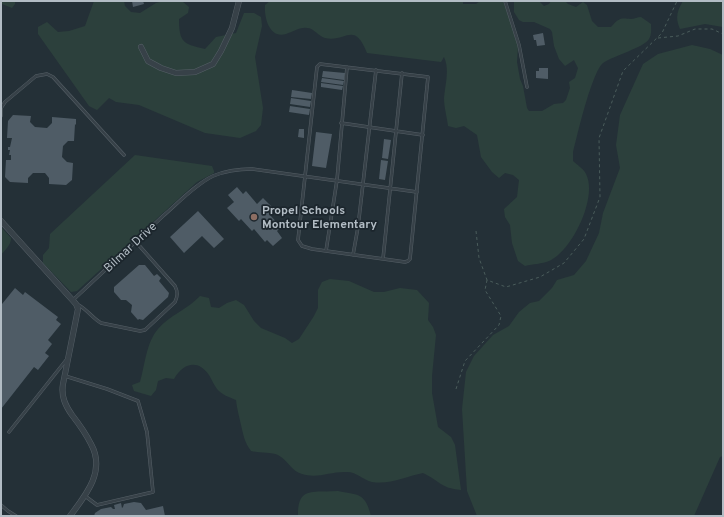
<svg xmlns="http://www.w3.org/2000/svg" width="724" height="517" viewBox="0 0 724 517" font-family="Overpass,sans-serif">
<style>
.green{fill:#2c403c}
.building{fill:#4f5c66}
.lines{fill:none;stroke-linecap:round;stroke-linejoin:round}
.service-casing{stroke:#555f66;stroke-width:3.5}
.minor-casing{stroke:#555f66;stroke-width:6}
.path{stroke:#4a5c5b;stroke-width:1;stroke-dasharray:3 3;stroke-linecap:butt}
.service{stroke:#374148;stroke-width:2.5}
.minor{stroke:#374148;stroke-width:5}
.education-dot{fill:#8d6e63;stroke:#1c262d;stroke-width:1.5}
.labels{text-anchor:middle;stroke-width:3.5;stroke-linejoin:round;paint-order:stroke}
.poi-label{font-size:12px;font-weight:bold;fill:#b2bcc4;stroke:#1c262d;text-anchor:start}
.street-label{font-size:12px;fill:#b2bcc4;stroke:#1c262d}
</style>
<rect width="100%" height="100%" fill="#243037"/>
<path class="green" d="M1,1H15V4L12,8L2,4Z
M94,1H124L125,6L131,12L140,13L156,3L163,1H178L183,2L189,7L188,13L179,19C179,42 183,44 205,49L216,37L236,33L244,13H254L261,17L262,26L255,57L263,108L261,125L256,131L240,138L205,133L139,105L116,102L109,98L97,110L89,106L38,34V27L47,22L58,32L69,31L85,26Z
M270,1H463V4H476L480,1H502L504,3L518,46L517,62L520,79L523,86L527,108L529,111H542L554,104L563,103L566,100L570,88L569,82L575,78L578,68L574,60L565,66L559,59L554,46L552,32L550,29L534,22H523L519,20L514,12V1H539L544,6L549,4L551,1H565L568,4L576,7L583,2L587,5L592,21L598,27H611C619,18 620,18 631,19C634,19 638,17 641,17L651,24C651,29 652,34 649,39C645,47 613,56 603,63C592,72 577,136 573,153V161C577,165 584,169 586,174C598,197 572,251 549,261C542,264 533,264 525,266L518,261L512,243L510,225L505,217L504,209L517,197L519,180L513,175L505,173L499,178L492,172L481,157L477,135L464,126L456,128L448,126C447,117 444,107 444,98C445,85 450,70 444,57L441,62L367,53C354,20 346,43 325,38C318,36 314,28 307,28C299,27 293,32 286,34C269,39 264,17 265,5Z
M683,1H723V27L705,24L680,29C675,18 677,11 683,1Z
M692,45L710,49L723,55V456L720,457L694,516H477L467,491L462,409L466,372L474,356L493,335L509,326L519,312L530,303L539,301L552,288L557,280L574,275L586,261L599,233L603,213L620,168L616,145L620,115L643,64L658,54Z
M135,155L212,166L214,171V173L197,182L77,291L71,292L43,263V255L49,248L50,234Z
M1,227L11,238C11,245 5,250 1,255Z
M330,279L349,281L374,292H384L400,288L417,290L429,303L428,320L433,327L436,335L432,376V393L438,427L451,437L455,445L461,490C440,488 440,481 423,473C407,476 390,485 372,482C363,480 357,472 347,472C331,471 318,479 302,474C291,471 288,460 278,455C271,452 259,453 251,451C244,441 244,437 241,425C239,416 237,409 236,400C229,397 222,395 217,389C214,385 212,380 209,375C198,359 183,363 174,379L166,378L158,381L156,390L151,396L134,391L132,385L140,382C145,365 146,343 158,329C170,315 188,309 200,296L209,298L211,307L219,308L227,303L236,300L244,305L254,321L261,328L285,338L292,343L299,339L314,316L318,308V290L322,282Z
M338,491C359,495 365,493 371,516H298C297,485 315,493 338,491Z"/>
<path class="building" d="M132,1H143L144,4L133,7Z
M543,33L545,45L537,46L536,40H534L533,35Z
M539,68H548V79L536,78V71H539Z
M323,71L345,73L344,80L322,77Z
M322,78L344,81L343,85L321,82Z
M321,83L343,86L342,90L321,87Z
M292,90L312,93L311,99L291,97Z
M291,98L311,101L310,107L290,104Z
M290,106L310,109L309,115L289,112Z
M13,115L31,116L30,122L35,127L47,128L52,123V117L76,119V125L75,124L74,141H68L63,146L62,157L67,162L73,163L72,180L66,185L49,184V178L45,173H33L28,178V183L10,182L5,177L6,160H11V155H9L10,150H8V147H10L12,138H7L8,121Z
M299,129H304V138L298,137Z
M316,132L332,134L326,168L312,166Z
M384,139L391,140L388,159L382,158Z
M381,160L388,161L385,180L379,179Z
M237,187L243,194L246,191L257,204L263,198L272,207L269,210L272,213L270,215L281,227L277,231L282,238L273,246L267,240L265,242L254,229L252,231L241,219L239,221L227,208L234,202L228,195Z
M198,211L224,239L214,248L202,236L184,253L170,237Z
M139,265H145L154,276L157,274L161,278L159,281L169,293L168,297L143,320L139,319L138,320L131,312L132,305L126,300H121L114,292V287Z
M15,288L23,295L25,292L58,317L56,320L61,324L48,340L52,344L45,353L49,356L38,370L34,367L1,409V304H2Z
M134,502L141,503L146,510L163,506L165,516H94L95,513L101,509L111,507L113,509H115L114,505L121,503L122,508L123,507L124,504Z"/>
<g class="lines">
<defs>
<path id="service" d="M505,1L519,45L527,87
M320,64L428,77L410,259L408,261L405,262L312,249L302,246L298,240L317,67Z
M1,116V108L5,102L36,76L47,74L53,77L124,155
M341,123L423,135
M326,251L337,180L347,67
M353,255L358,227L376,70
M383,259L402,73
M73,300C103,272 133,244 163,216C178,203 196,184 213,176C225,171 239,169 252,169L417,192
M77,304C87,309 92,318 101,323L140,331L145,330L175,302C178,296 178,292 175,286L136,242
M65,376L107,389L138,401L147,432L153,492L97,505L85,496
M9,432L67,359
M1,505L8,511L16,516"/>
<path id="minor" d="M141,47L148,61L161,68L176,73L195,72L213,64L221,51L232,28L239,1
M1,221L76,304L78,309L63,384C61,396 65,405 72,415C79,424 86,434 91,444C106,471 86,495 70,516"/>
</defs>
<use href="#service" class="service-casing"/>
<use href="#minor" class="minor-casing"/>
<path class="path" d="M658,38L678,36L695,29H712L723,34
M476,231L479,258L487,280L506,287L540,277L564,263L584,239L600,197L599,138L623,71L662,33L677,1
M456,389L465,361L499,325L501,316L485,290L487,280"/>
<use href="#service" class="service"/>
<use href="#minor" class="minor"/>
</g>
<circle class="education-dot" cx="254" cy="217" r="4"/>
<g class="labels">
<g class="poi-label">
<text x="262" y="214">Propel Schools<tspan x="262" dy="14">Montour Elementary</tspan></text>
</g>
<g class="street-label">
<text transform="translate(130 247) rotate(-43)" y="4">Bilmar Drive</text>
</g>
</g>
<rect width="724" height="517" fill="none" stroke="#b2bcc4" stroke-width="4"/>
</svg>
